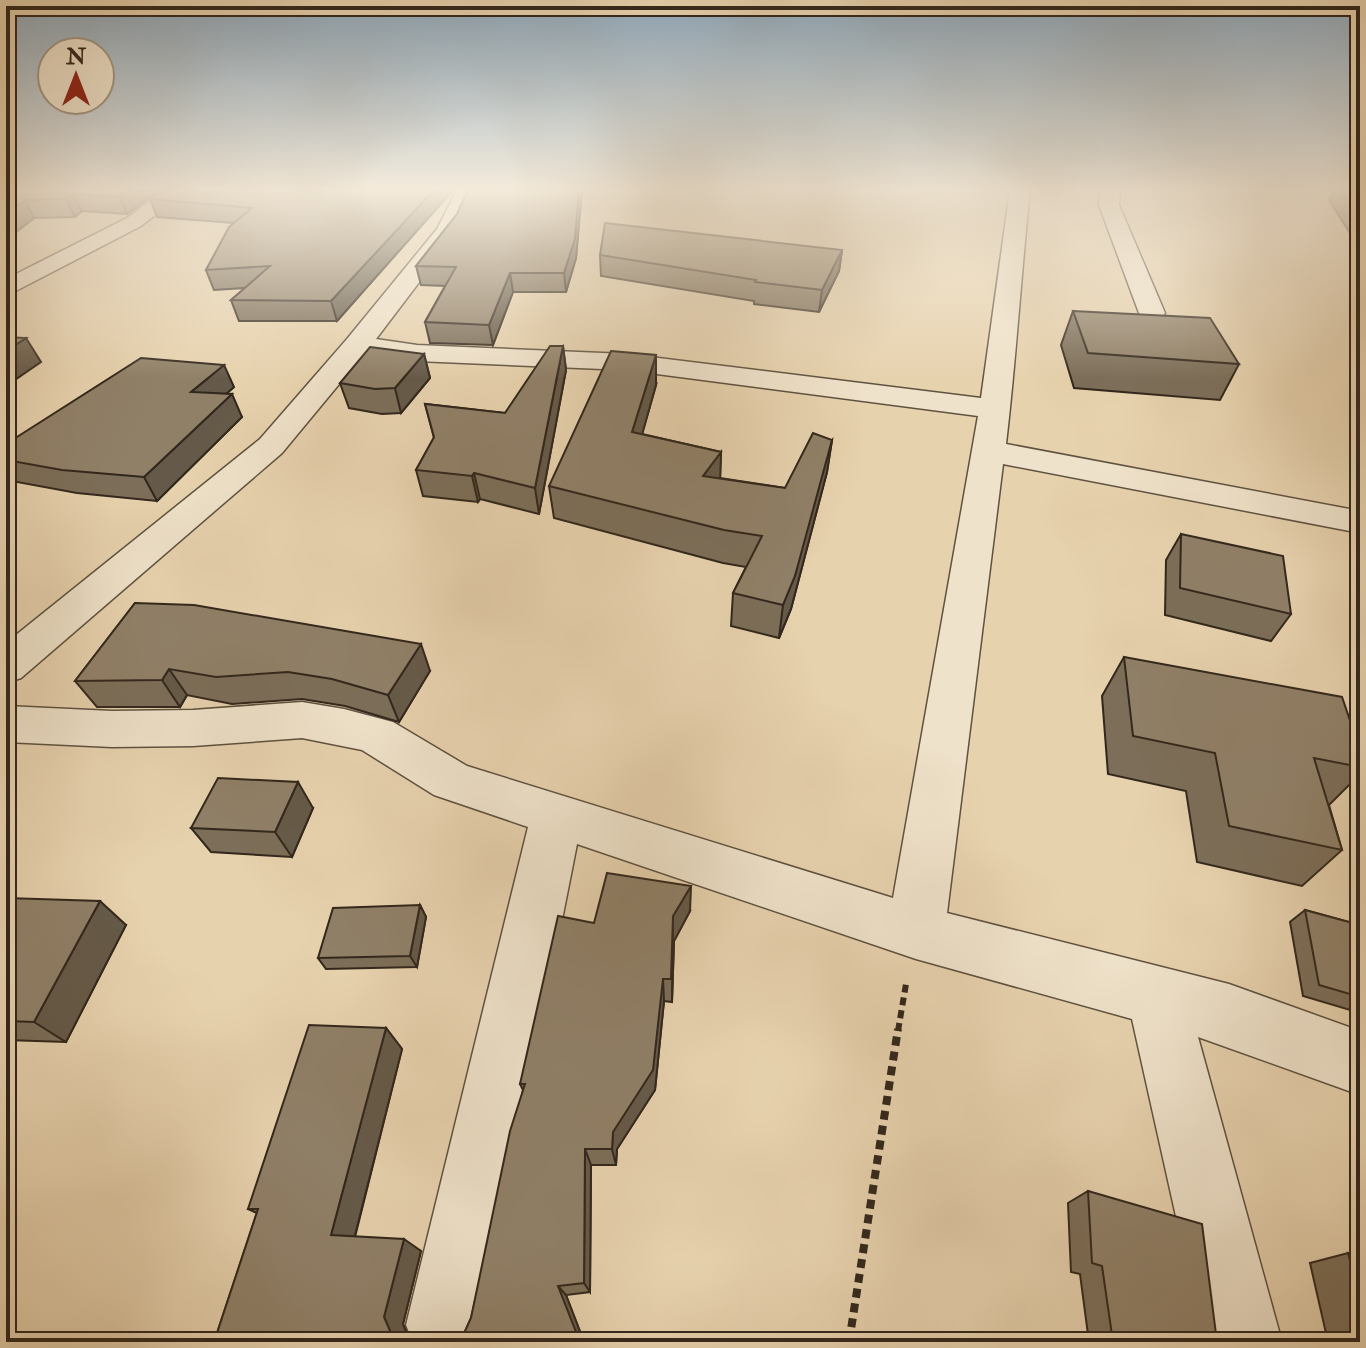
<svg xmlns="http://www.w3.org/2000/svg" width="1366" height="1348" viewBox="0 0 1366 1348" font-family="'IM FELL Double Pica',serif">
<style>
.lines{fill:none;stroke-linecap:round;stroke-linejoin:round}
.minor-casing{stroke:#5f5240;stroke-width:3}
.path-far1{stroke:#32271c;stroke-width:6;stroke-dasharray:8 5;stroke-linecap:butt}
.path{stroke:#32271c;stroke-width:8;stroke-dasharray:9 6;stroke-linecap:butt}
.minor{fill:#efe2ca;fill-rule:evenodd}
.wall{fill:#7c6e59;stroke:#32271c;stroke-width:2}
.shaded-wall{fill:#655a49;stroke:#32271c;stroke-width:2}
.building{fill:#908068;stroke:#32271c;stroke-width:2}
</style>
<rect width="100%" height="100%" fill="#e7d2ae"/>
<filter id="stains"><feTurbulence type="fractalNoise" baseFrequency=".0025" numOctaves="4"/><feColorMatrix values="0 0 0 0 .2 0 0 0 0 .09 0 0 0 0 .02 0 0 0 .5 -.17"/></filter>
<radialGradient id="worn" r=".72"><stop offset=".6" stop-color="#630" stop-opacity="0"/><stop offset="1" stop-color="#630" stop-opacity=".3"/></radialGradient>
<g class="lines">
<defs>
<path id="minor" d="M164,190H187L141,226L6,296V279L127,218Z
M457,190H477L458,231L376,339L417,345L626,354L981,398L1010,190H1030C1021,275 1016,360 1006,444L1360,511V533L1003,464L947,913L1229,984L1360,1031V1095L1198,1037L1282,1342H1204L1132,1019L916,959L577,844L482,1325L475,1342H413L406,1325L528,827L434,795L362,750L302,738L193,746L112,747L6,742V706L112,711L193,710L302,702L344,709L393,722L467,766L893,898L978,416L626,370L417,361L364,354L282,453L21,678L6,683V643L260,439L347,339L437,229Z
M1100,190H1120L1119,205L1165,313L1161,318H1143L1139,313L1099,205Z"/>
</defs>
<use href="#minor" class="minor-casing"/>
<path class="path-far1" d="M898,1031L906,984"/>
<path class="path" d="M849,1342L898,1029"/>
<use href="#minor" class="minor"/>
</g>
<path class="wall" d="M6,190H159L127,214L82,211L75,217L34,218L6,240Z
M453,190L337,321H239L231,300L245,288L214,290L206,270L234,223L157,217L150,199Z
M468,190H582L576,258L566,292H513L493,345L430,343L425,322L445,286L421,285L416,266L457,214Z
M1328,190H1360V249L1329,200L1333,191Z
M842,250L839,271L819,312L754,304V301L601,276L600,255Z
M1073,311L1239,364L1220,400L1074,388L1061,345Z
M563,346L566,370L539,514L480,499L478,502L423,496L416,470L434,438L425,404L505,413Z
M424,354L430,378L401,413L382,414L349,408L340,383Z
M656,385L642,434L721,452L720,478L785,488L832,440L827,472L791,609L779,638L731,626L733,593L746,567L723,563L554,518L549,486Z
M234,387L226,394L242,417L157,501L77,493L6,480V444Z
M1181,534L1291,614L1271,641L1165,615L1166,560Z
M135,603L430,671L399,722L345,706L302,699L232,704L187,695L180,707H97L75,681Z
M1124,657L1360,750V774L1329,805L1342,850L1302,886L1197,862L1186,791L1108,774L1102,696Z
M6,782L16,791L14,825H6Z
M313,808L292,857L211,852L191,828Z
M6,898L126,925L66,1042L6,1040Z
M420,905L426,917L417,967L326,969L318,958Z
M1305,910L1360,925V1013L1303,996L1290,922Z
M690,911L674,941L672,1002L664,1001L655,1090L617,1149L616,1165H591L590,1292L566,1295L584,1342L245,1339L217,1333L257,1213L248,1209L386,1028L402,1049L355,1237L421,1251L403,1324L409,1338H462L471,1318L523,1090L520,1084L594,923Z
M1088,1191L1217,1342H1089L1080,1274L1071,1272L1068,1203Z
M1348,1253L1360,1256V1342H1328L1310,1263Z"/>
<path class="shaded-wall" d="M128,190H159L127,214L119,197Z
M434,190H453L337,321L331,301Z
M579,190H582L576,258L566,292L564,273Z
M73,194L82,211L75,217L66,199Z
M25,200L34,218L6,240V214Z
M842,250L839,271L819,312L822,290Z
M510,273L513,292L493,345L489,325Z
M6,317L15,333L6,339Z
M26,338L41,362L6,386V351Z
M563,346L566,370L539,514L535,488Z
M424,354L430,378L401,413L395,388Z
M656,355V385L634,463L632,432Z
M224,365L234,387L202,415L191,392Z
M232,394L242,417L157,501L144,477Z
M832,440L827,472L791,609L779,638L783,605Z
M721,452L720,484L703,476Z
M474,473L480,499L478,502L472,476Z
M421,644L430,671L399,722L388,695Z
M169,669L187,695L180,707L162,680Z
M6,782L16,791L14,825L6,818Z
M298,782L313,808L292,857L275,832Z
M691,886L690,911L674,941L672,1002L673,916Z
M100,901L126,925L66,1042L34,1022Z
M420,905L426,917L417,967L410,956Z
M663,979L664,1001L655,1090L617,1149L616,1165L612,1149L613,1132Z
M386,1028L402,1049L352,1247L331,1235Z
M585,1149L591,1165L590,1292L584,1283Z
M404,1239L421,1251L403,1324L410,1342L393,1338L384,1317Z
M558,1286L566,1295L584,1342H577Z"/>
<path class="building" d="M6,190H128L119,197L73,194L66,199L25,200L6,214Z
M162,190H434L331,301L231,300L270,266L206,270L229,227L252,208L150,199Z
M468,190H579L575,239L564,273H510L489,325L425,322L456,267L416,266L457,214Z
M1341,190H1360V217Z
M605,223L842,250L822,290L755,282L756,280L600,255Z
M1073,311L1210,318L1239,364L1088,353Z
M6,337L26,338L6,351Z
M550,346H563L535,488L474,473L472,476L416,470L434,437L425,404L505,413Z
M370,347L424,354L395,388L375,389L340,383Z
M611,351L656,355L632,432L721,452L703,476L785,488L813,433L832,440L795,576L783,605L733,593L762,536L724,530L549,486Z
M141,358L224,365L191,392L232,394L144,477L62,470L6,460V444Z
M1181,534L1283,556L1291,614L1180,588Z
M135,603L194,605L421,644L388,695L332,679L288,672L216,677L169,669L162,680L75,681Z
M1124,657L1342,697L1360,750V767L1314,758L1342,850L1229,826L1215,753L1133,736Z
M218,778L298,782L275,832L191,828Z
M607,873L691,886L673,916L671,979H663L653,1070L613,1132L612,1149H585L584,1283L558,1286L578,1337L577,1342H244L247,1335L217,1333L258,1209H248L309,1025L386,1028L331,1235L404,1239L384,1317L393,1338H462L471,1318L510,1131L525,1084H520L558,916L594,923Z
M6,898L100,901L34,1022L6,1021Z
M420,905L410,956L318,958L333,908Z
M1305,910L1360,925V997L1319,985Z
M1088,1191L1202,1224L1217,1342H1113L1102,1266L1092,1263Z
M1348,1253L1360,1256V1300Z"/>
<linearGradient id="sky" x2="0" y2="1"><stop stop-color="#8fa9bd"/><stop offset="0.5" stop-color="#f4ebdb"/><stop offset="1" stop-color="#f4ebdb" stop-opacity="0"/></linearGradient>
<rect width="1366" height="379" fill="url(#sky)"/>
<rect width="1366" height="1348" fill="none" stroke="#e7d2ae" stroke-width="32"/>
<rect x="8" y="8" width="1350" height="1332" fill="none" stroke="#32271c" stroke-width="4"/>
<rect x="16" y="16" width="1334" height="1316" fill="none" stroke="#32271c" stroke-width="2"/>
<g transform="translate(76 76)"><circle r="38" fill="#efe2ca" stroke="#a39784" stroke-width="2"/>
<path d="M0-6L14 30L0 20L-14 30Z" fill="#8f2418"/>
<text y="-12" font-size="22" font-weight="bold" text-anchor="middle" fill="#32271c">N</text>
</g>
<rect width="100%" height="100%" filter="url(#stains)"/>
<rect width="100%" height="100%" fill="url(#worn)"/>
</svg>
